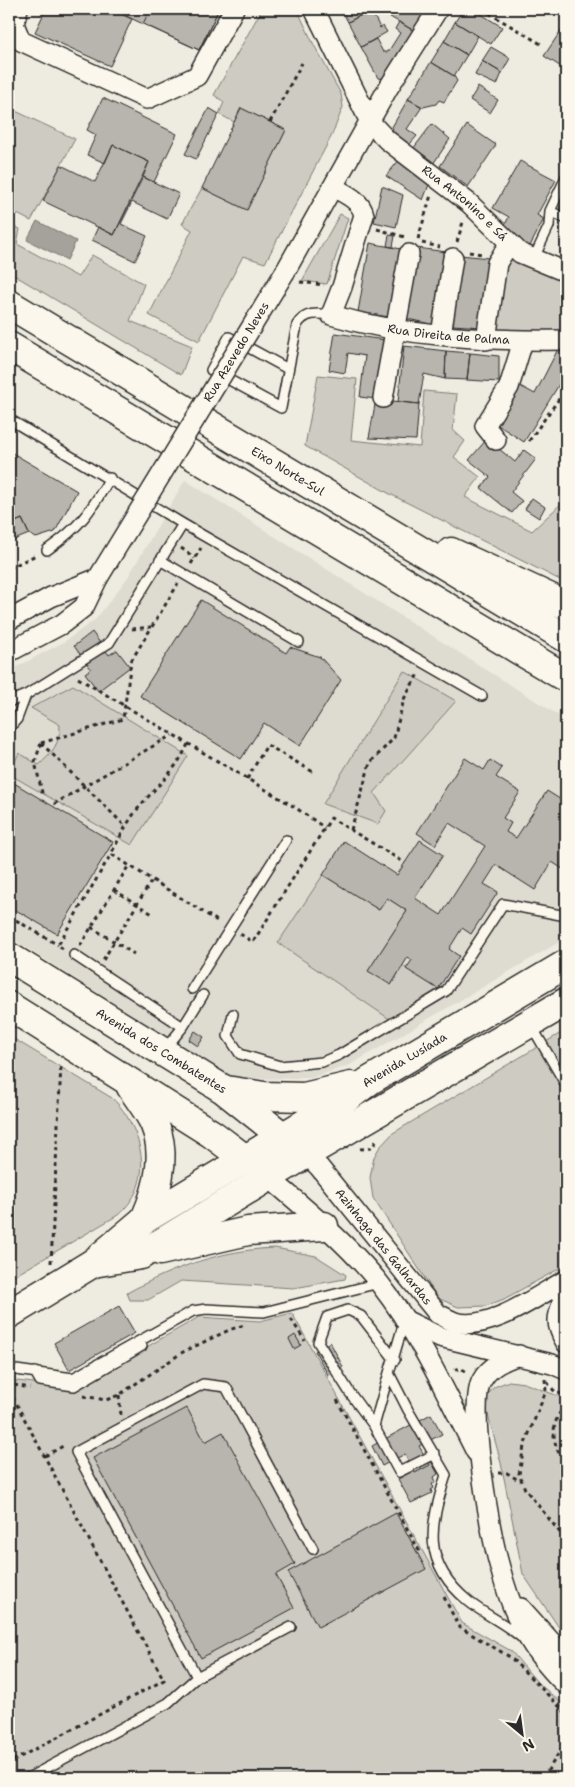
<svg xmlns="http://www.w3.org/2000/svg" width="575" height="1787" viewBox="0 0 575 1787" font-family="'Shantell Sans',sans-serif">
<style>
.built{fill:#dedbd1}
.green{fill:#cecbc2;stroke:#7c7b76}
.water{fill:#a4a29a;stroke:#74726e}
.building{fill:#b8b5ae;stroke:#2b2b2b}
.lines{fill:none;stroke-linecap:round;stroke-linejoin:round}
.lane-casing{stroke:#2b2b2b;stroke-width:12}
.street-casing{stroke:#2b2b2b;stroke-width:22}
.primary-casing{stroke:#2b2b2b;stroke-width:31}
.highway-casing{stroke:#2b2b2b;stroke-width:31}
.path{stroke:#2b2b2b;stroke-width:3;stroke-dasharray:4 4;stroke-linecap:butt}
.lane{stroke:#fbf7ec;stroke-width:9}
.street{stroke:#fbf7ec;stroke-width:19}
.primary{stroke:#fbf7ec;stroke-width:28}
.highway{stroke:#fbf7ec;stroke-width:28}
.street-bridge-casing{stroke:#2b2b2b;stroke-width:22;stroke-linecap:butt}
.street-bridge{stroke:#fbf7ec;stroke-width:19}
.labels{text-anchor:middle;stroke-width:4;stroke-linejoin:round;paint-order:stroke}
.street-label{font-size:12px;fill:#2b2b2b;stroke:#fbf7ec}
</style>
<rect width="100%" height="100%" fill="#eeebe0"/>
<filter id="ink" filterUnits="userSpaceOnUse"><feTurbulence type="fractalNoise" baseFrequency=".02" numOctaves="2"/><feDisplacementMap in="SourceGraphic" scale="10" xChannelSelector="R" yChannelSelector="G"/><feConvolveMatrix kernelMatrix="1 2 1 2 8 2 1 2 1" color-interpolation-filters="sRGB"/></filter>
<g filter="url(#ink)">
<path class="built" d="M185,480L566,720V938L350,1065L311,1078L235,1079L9,937V671L64,642L96,619L128,577Z"/>
<path class="green" d="M262,9H297L314,45L341,94L343,107L332,135L265,263L243,256L199,341L149,315L192,230L182,224L202,188L247,210L286,130L241,108L234,122L219,114L224,102L214,95Z
M9,108L75,139L31,221L9,210Z
M340,214L348,218L327,284L302,281Z
M9,224L20,229L17,244L78,277L92,255L144,284L130,321L192,346L181,375L9,272Z
M509,244L566,272V340H486Z
M318,375L357,379L351,440L420,447L424,391L457,394L453,430L465,441L454,457L480,477L465,497L532,531L564,501L566,503V583L390,494L305,446Z
M404,671L456,701L374,793L386,811L378,824L323,804Z
M73,685L188,756L132,845L9,774L19,753L39,765C52,753 60,744 60,725L31,708Z
M323,875L379,910L387,898L407,911L369,970L391,985L403,966L438,989L391,1020L278,943Z
M566,1030V1265L504,1299L486,1306L458,1307L440,1299L434,1292L373,1198L370,1178L374,1157L379,1148L393,1133Z
M9,1036L112,1098C133,1117 148,1155 139,1183C136,1196 127,1207 118,1215L9,1279Z
M275,1248L316,1256L346,1275L345,1279L294,1288L181,1281L148,1300H130L127,1293C174,1267 221,1250 275,1248Z
M292,1313L462,1623L511,1651L537,1682L566,1707V1778H9V1380L75,1388L199,1317L260,1321Z
M509,1381L524,1383L566,1399V1638L523,1574L501,1463L484,1400L494,1387Z"/>
<path class="water" d="M37,221L76,241L67,260L27,240Z"/>
<path class="building" d="M46,9H109L132,19L110,66L35,32Z
M130,9H219L199,50L126,16Z
M150,9H219L199,50L143,24Z
M341,9H373L348,22Z
M388,9H431L416,32L385,14Z
M463,9H473L502,27L491,44L455,22Z
M371,10L380,28L383,26L387,32L361,47L348,22Z
M399,22L416,32L389,79L378,78L361,47L376,39L383,52H388L400,33L395,29Z
M455,22L478,36L467,55L444,41Z
M562,29L566,32V70L544,56Z
M444,41L467,55L454,76L431,62Z
M491,47L510,58L502,73L482,61Z
M482,61L502,73L497,85L475,75Z
M431,62L454,76L457,81L444,102L439,100L436,104L423,107L408,99Z
M478,87L498,100L490,113L470,100Z
M103,98L177,134L154,182L143,177L149,162L113,145L105,163L87,155L96,135L87,130Z
M408,99L422,107L407,129L417,136L409,145L394,135L392,127Z
M209,108L219,114L196,159L185,154Z
M241,108L286,130L247,210L202,188Z
M432,124L450,139L433,164L413,149Z
M467,125L496,145L468,187L440,166Z
M113,145L149,162L114,235L43,201L61,165L95,182Z
M400,159L430,182L423,200L386,176Z
M520,161L556,180L537,215L544,219L529,248L503,228L509,217L493,208Z
M143,177L179,194L167,219L132,202L121,224L147,236L135,261L92,240L98,227L114,235Z
M382,186L403,195L396,227L374,222Z
M566,196V213L559,210Z
M389,235L395,236L393,247L387,246Z
M370,243L401,249L389,317L358,312Z
M417,248L447,252L435,325L403,318Z
M460,255L490,258L482,327L453,325Z
M335,333L385,340L376,399L360,397L365,356L348,353L345,373L329,370Z
M404,346L446,351L445,379L424,374L419,404L398,402Z
M558,349L566,353V373L524,442L495,423L520,386L535,394Z
M446,351L470,353L467,380L445,379Z
M470,353L499,356V382L467,380Z
M376,399L419,404L416,440L369,438Z
M487,439L515,462L524,450L536,459L511,492L522,501L512,513L481,488L490,477L469,460Z
M9,451L77,491L55,532L36,538L29,534L22,519L13,523L9,513V492L13,485L9,483Z
M532,498L545,507L539,518L525,509Z
M9,513L13,523L22,519L29,534L9,542Z
M201,600L286,653L290,647L320,657L341,680L300,746L264,723L241,759L140,696Z
M92,632L109,655L117,650L130,667L98,691L85,673L91,669L74,646Z
M465,758L484,770L490,760L502,768L496,777L520,792L503,818L511,823L506,832L516,838L547,791L566,803V871L552,862L535,890L496,865L484,884L498,892L471,934L462,928L449,949L459,956L438,989L406,969L412,960L408,957L391,985L368,971L407,911L387,898L379,910L323,875L344,841L397,875L420,840L443,855L415,898L441,915L485,846L449,823L435,845L417,833Z
M9,780L113,842L57,934L9,906Z
M195,1031L204,1037L198,1046L189,1040Z
M119,1306L135,1333L69,1370L54,1343Z
M295,1335L301,1345L294,1349L289,1339Z
M330,1342L343,1367L328,1375L315,1351Z
M187,1408L205,1442L223,1432L295,1564L276,1575L294,1608L201,1658L93,1458Z
M431,1414L442,1434L419,1446L430,1465L415,1473L405,1454L382,1466L372,1446Z
M431,1461L438,1474L434,1477L436,1482L432,1484L434,1488L431,1490L432,1493L411,1503L398,1479Z
M396,1513L426,1569L318,1627L288,1572Z"/>
<g class="lines">
<defs>
<path id="lane" d="M566,177L550,211L566,219
M533,260L549,226L550,211
M288,369L229,337L211,370L281,408L297,325C305,312 317,313 331,315
M9,419L183,524L482,696
M47,550C80,527 90,512 110,478
M160,560L299,642
M9,702L26,695L109,643L183,524
M9,728L17,719L26,695
M74,955L183,1027
M192,989L286,840
M233,1014L228,1036L240,1054L280,1066L322,1062L339,1055L446,991L503,904L566,916
M531,1025L566,1085
M164,1050L183,1027L203,995
M404,1322L389,1373L408,1410L446,1475C430,1526 421,1562 468,1601C485,1615 505,1623 522,1638
M9,1369L73,1378L193,1311L206,1309L264,1312L379,1283
M35,1372L40,1381L74,1386L142,1346
M389,1373L374,1426L399,1472L435,1454
M374,1426L350,1393L318,1342L327,1317L348,1310L361,1316L395,1360
M197,1677L76,1452L203,1384L226,1387L313,1549
M28,1778L168,1703L197,1677L291,1627"/>
<g id="street">
<path d="M18,9L14,24L21,41L147,99L197,76L234,9"/>
<path id="s1" d="M314,9L370,122L387,140L469,203L520,253L566,272"/>
<path id="s2" d="M333,187C345,194 361,200 364,215L342,287L331,315C407,337 487,341 566,340"/>
<path d="M285,272L387,90L438,9"/>
<path d="M441,335L453,258"/>
<path d="M486,340L497,263L509,244"/>
<path d="M383,398L409,254"/>
<path d="M496,440L485,426L509,387L523,341"/>
<path d="M9,620L51,597L98,578"/>
<path d="M9,652L62,624L84,607L98,578"/>
<path id="s3" d="M306,1154L319,1167L438,1314C443,1316 449,1320 455,1322C489,1332 537,1296 566,1280"/>
<path d="M268,1177C304,1207 351,1247 380,1284C420,1335 447,1395 476,1452"/>
<path d="M566,1292C558,1315 553,1321 566,1343"/>
<path d="M405,1320L440,1337L552,1364L566,1370"/>
<path d="M519,1355C504,1360 490,1366 482,1380C467,1404 490,1533 499,1564C504,1583 510,1603 519,1621C531,1646 546,1666 566,1685"/>
<path d="M521,1608L566,1658"/>
</g>
<g id="primary">
<path id="s4" d="M9,957L223,1089L296,1147"/>
<path d="M9,1006L212,1134L257,1168"/>
<path d="M131,1087C138,1098 148,1110 154,1123C168,1155 158,1190 145,1219"/>
<path d="M226,1090L264,1096L304,1097L351,1086"/>
<path d="M160,1251L248,1231L324,1226"/>
<path d="M93,1263L141,1255L306,1154L566,1002"/>
<path id="s5" d="M9,1314L93,1263L145,1219L344,1100L369,1081L566,964"/>
</g>
<g id="highway">
<path id="s6" d="M9,304L566,638"/>
<path d="M9,346L566,678"/>
<path d="M451,552L566,605"/>
</g>
</defs>
<use href="#lane" class="lane-casing"/>
<use href="#street" class="street-casing"/>
<use href="#primary" class="primary-casing"/>
<use href="#highway" class="highway-casing"/>
<path class="path" d="M482,9L541,44
M270,122L302,63
M377,229L405,237
M418,239L431,195
M457,242L463,222
M422,243L440,247
M469,252L482,254
M300,282L324,285
M529,441L566,389
M181,548L195,558
M191,564L201,548
M9,568L36,555
M132,629L151,627
M78,678L293,806L325,828
M41,743L123,719L131,661L178,584
M41,743L125,826
M41,743L35,762L43,797
M188,744C176,771 159,783 141,805C128,820 120,837 111,854L219,922
M247,779L267,745L315,773
M54,804L172,735
M351,830L370,763L394,738L404,699L418,674
M114,890L154,915
M9,916L58,945
M91,927L134,954
M240,934L253,942L331,818L405,863
M80,946L129,865
M63,949L58,945L111,854
M103,960L152,880
M360,1149L372,1148L378,1138
M51,1263L61,1065
M291,1319L305,1341
M455,1370L460,1368L467,1372
M545,1379L546,1391L524,1446L519,1474L525,1489L566,1540
M547,1382L555,1392L566,1395
M14,1385L30,1388
M9,1390L164,1680L9,1763
M119,1395L121,1415
M83,1396L106,1400L119,1395L183,1352L229,1330L244,1325
M337,1400L421,1554
M566,1405C549,1423 551,1445 566,1464
M45,1456L65,1445
M498,1473H507L520,1481
M444,1597L459,1627L510,1657L566,1713
M543,1778L566,1742"/>
<use href="#lane" class="lane"/>
<use href="#street" class="street"/>
<use href="#primary" class="primary"/>
<use href="#highway" class="highway"/>
<defs>
<g id="street-bridge">
<path id="s7" d="M98,578L285,272"/>
</g>
</defs>
<use href="#street-bridge" class="street-bridge-casing"/>
<use href="#street-bridge" class="street-bridge"/>
</g>
</g>
<g class="labels">
<g class="street-label">
<text dy="4" stroke="none"><textPath href="#s1" startOffset="251">Rua Antonino e Sá</textPath></text>
<text dy="4" stroke="none"><textPath href="#s2" startOffset="268">Rua Direita de Palma</textPath></text>
<text dy="4" stroke="none"><textPath href="#s7" startOffset="265">Rua Azevedo Neves</textPath></text>
<text dy="4" stroke="none"><textPath href="#s6" startOffset="325">Eixo Norte-Sul</textPath></text>
<text dy="4" stroke="none"><textPath href="#s4" startOffset="179">Avenida dos Combatentes</textPath></text>
<text dy="4" stroke="none"><textPath href="#s5" startOffset="471">Avenida Lusíada</textPath></text>
<text dy="4" stroke="none"><textPath href="#s3" startOffset="121">Azinhaga das Galhardas</textPath></text>
</g>
</g>
<rect width="575" height="1787" fill="none" stroke="#fbf7ec" stroke-width="30"/>
<rect x="15" y="15" width="545" height="1757" fill="none" stroke="#2b2b2b" stroke-width="2" filter="url(#ink)"/>
<g transform="translate(522 1734) rotate(151)" stroke="#fbf7ec" stroke-width="4" paint-order="stroke">
<path d="M0-4L9 19L0 12L-9 19Z" fill="#2b2b2b"/>
<text y="-8" font-size="14" font-weight="bold" text-anchor="middle" fill="#2b2b2b">N</text>
</g>
</svg>
